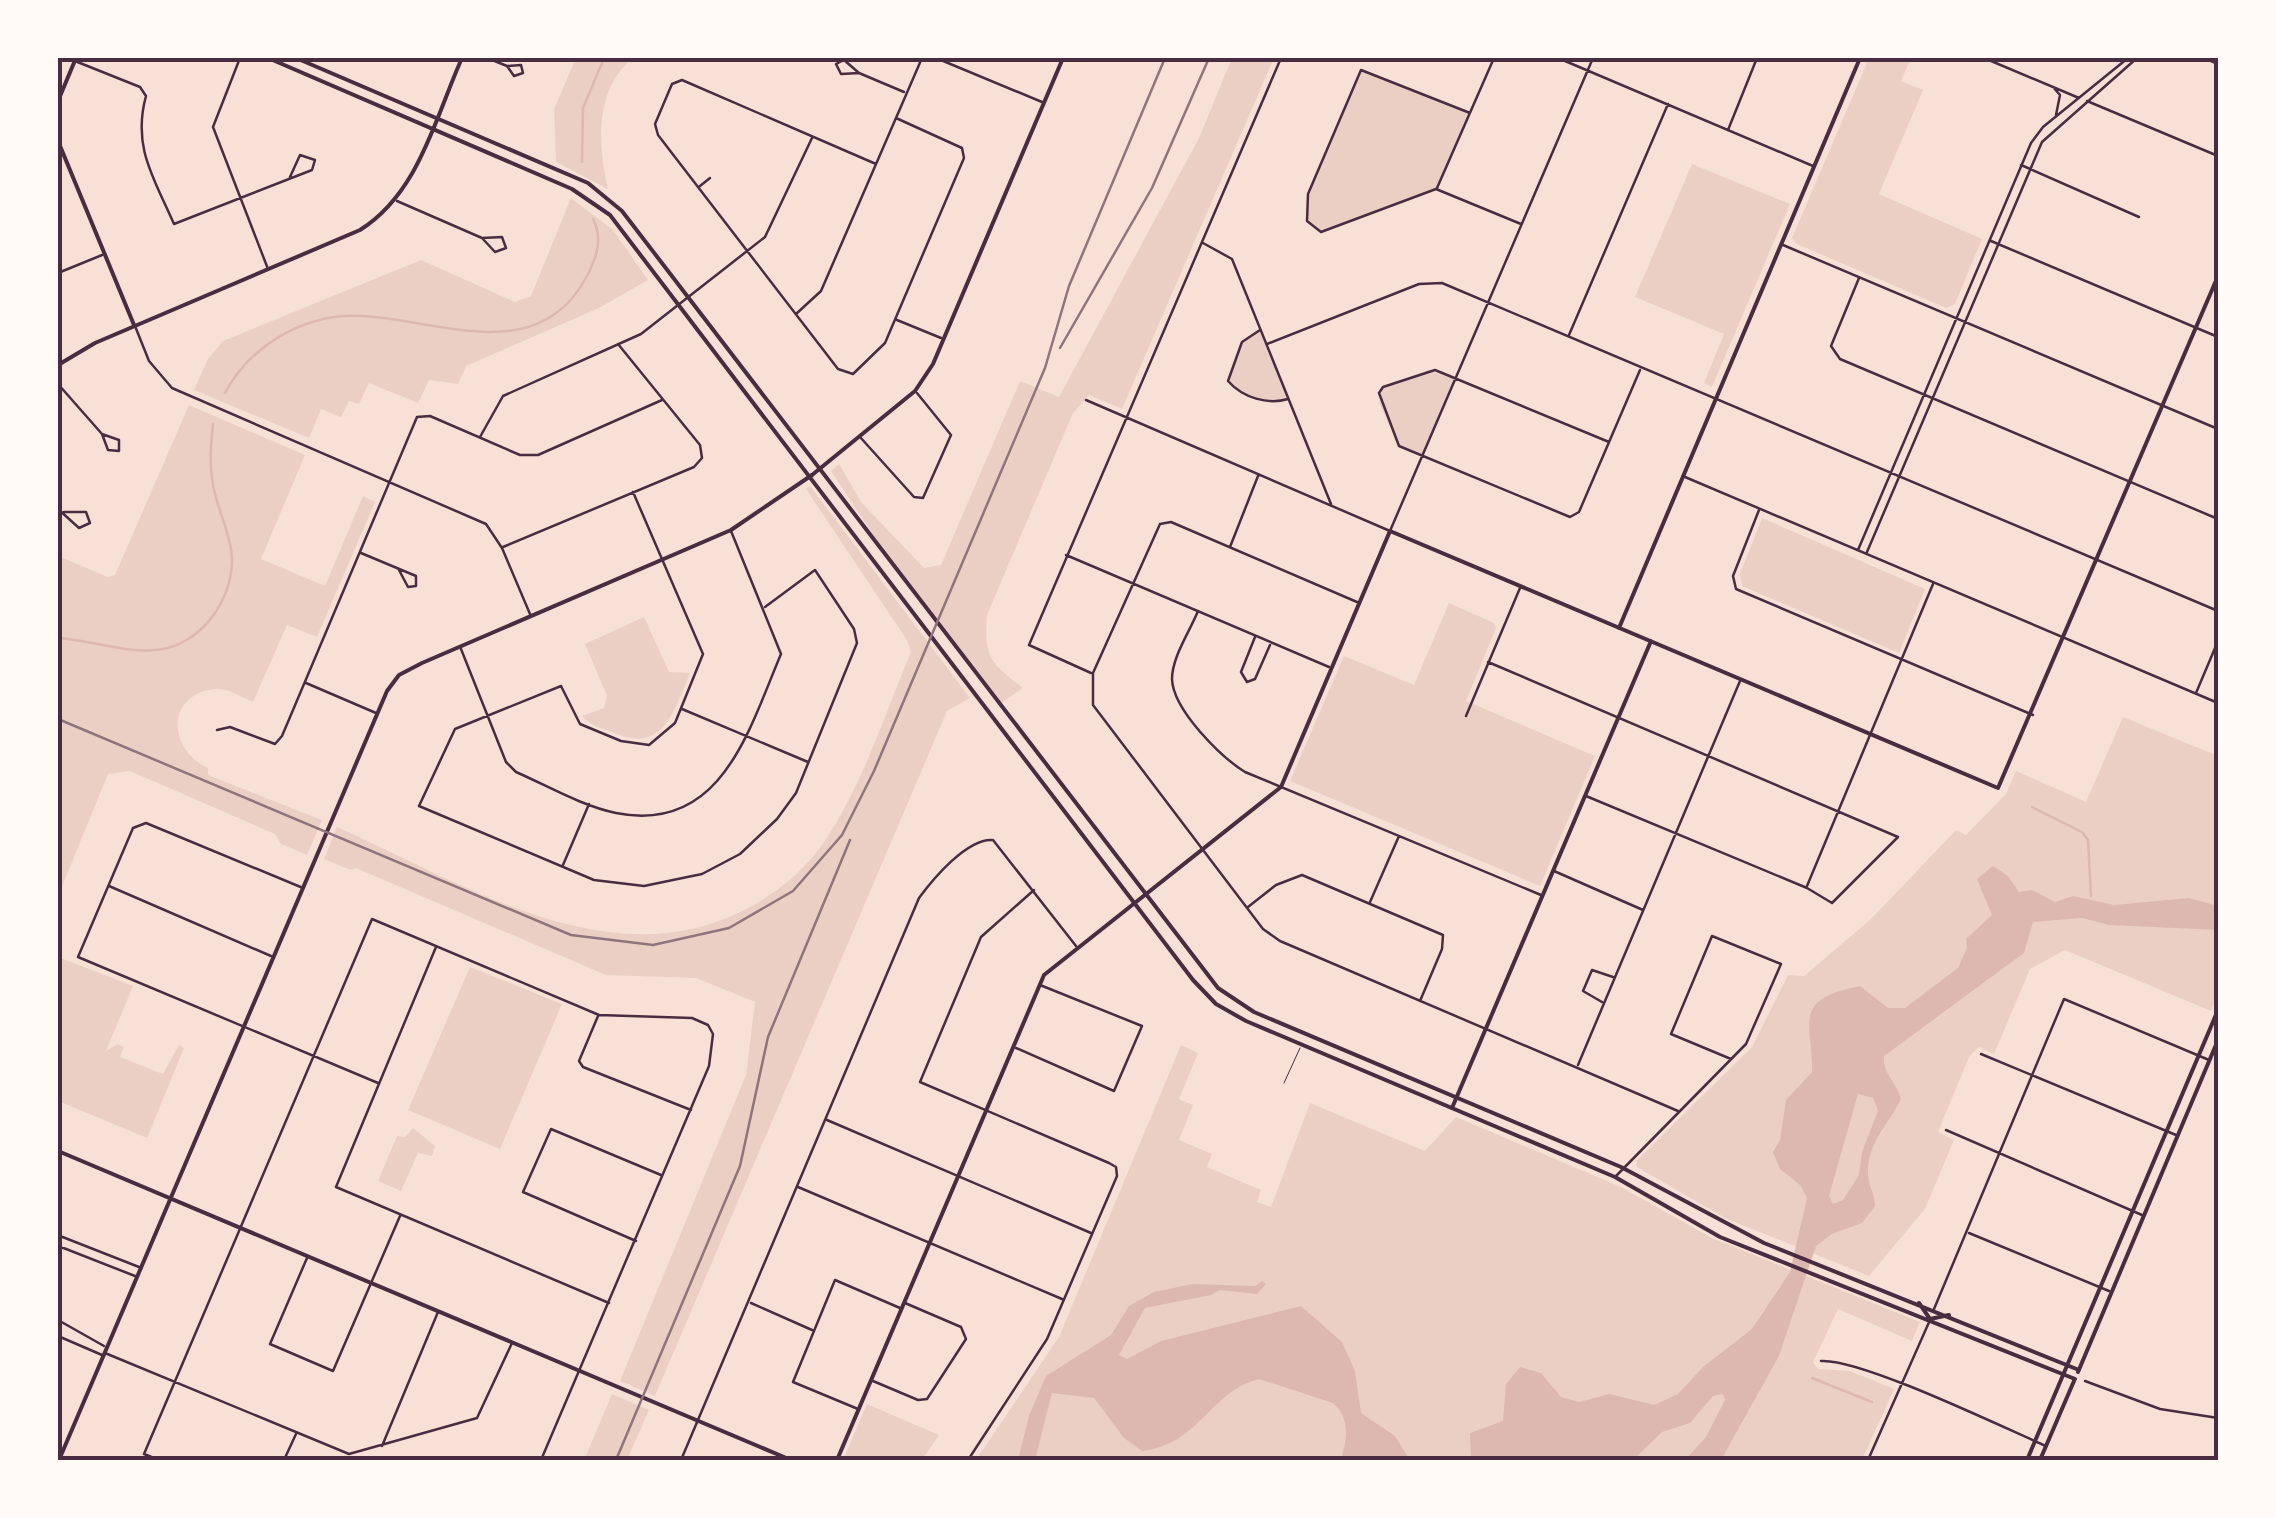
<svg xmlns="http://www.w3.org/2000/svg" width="2276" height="1518" viewBox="0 0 2276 1518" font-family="'Work Sans',sans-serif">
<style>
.green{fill:#ebcfc5}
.water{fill:#dcb8b0;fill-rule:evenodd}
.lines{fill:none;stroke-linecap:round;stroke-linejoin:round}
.stream{stroke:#dcb8b0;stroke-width:2.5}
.service{stroke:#4a2c40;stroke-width:1}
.minor{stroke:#4a2c40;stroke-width:2.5}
.tertiary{stroke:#4a2c40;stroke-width:4}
.secondary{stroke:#4a2c40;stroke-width:4}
.rail{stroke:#8f747c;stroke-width:2.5}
.neatline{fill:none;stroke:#4a2c40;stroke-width:4}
</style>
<rect width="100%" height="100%" fill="#f7e1d7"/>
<path class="green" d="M576,58H633C594,89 598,146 608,189L556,162L554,109Z
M1232,58H1274L1122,409L1089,395L1073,413L987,615C984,658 990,662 1023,688L1001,703L890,560L831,471L839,464L861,502L924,568L941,565L1020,381L1059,397L1199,138Z
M1869,58H1911L1901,81L1923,90L1879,194L1982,239L1955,304L1946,308L1797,244L1792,238Z
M1361,70L1470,113L1436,189L1321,232L1307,221L1308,194Z
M1692,164L1790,204L1712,387L1704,383L1724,334L1635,297Z
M571,198L613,230L648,280L599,308L466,366L458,384L429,380L418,403L369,383L359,404L349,401L341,417L321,409L309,438L194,390L208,359L223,341L421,260L515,302L531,296Z
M1261,330L1288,399C1268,405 1243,398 1228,381L1242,342Z
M1428,370L1455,379L1422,456L1399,446L1379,403L1383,387Z
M189,405L305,455L261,559L325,586L363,496L375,502L317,637L287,625L253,702C242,698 227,687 215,689C166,694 167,749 208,768V775L322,820L307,855L281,844L275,834L130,771L108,774L58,896V556L108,577L115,575Z
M810,486L970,698L947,711L655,1396L620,1381L746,1075L755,1002L696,978L606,975L356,868L351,870L324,859L337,827C459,881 606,978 740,912C775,895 804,872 826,839C863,783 885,714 911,652L907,640L806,489Z
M1762,518L1925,589L1899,653L1742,586L1740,574Z
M1449,603L1494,623L1496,628L1466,701L1595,756L1540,886L1290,781L1344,656L1414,685Z
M644,617L669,672L690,673C675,709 664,753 617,734C605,729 590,726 582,716L604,708L607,696L585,644Z
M2123,717L2218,756V993L2211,1011L2065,950L2030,969L1994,1054L1979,1047L1969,1057L1938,1132L1954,1140L1925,1209L1869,1276L1725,1218L1637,1167L1636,1161L1752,1047L1788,975L1804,976L1871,919L1956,830L1966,835L2006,794L2016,771L2086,802Z
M58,957L133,986L106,1051L118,1044L124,1047L120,1057L163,1074L179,1045L184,1048L147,1138L58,1101Z
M470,967L562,1004L500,1149L408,1110Z
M1181,1045L1198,1053L1179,1099L1193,1105L1179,1140L1212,1154L1207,1167L1261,1190L1257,1202L1271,1207L1310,1103L1425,1151L1456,1117L1621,1187L1712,1238L1920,1322L1912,1341L1838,1309L1813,1362L1818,1369L1850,1371L1894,1389L1862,1460H976L1059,1337Z
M413,1128L435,1146L432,1156L418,1153L401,1191L378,1181L397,1136L405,1137Z
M612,1394L649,1410L627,1460H584Z
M867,1404L939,1435L922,1460H843Z"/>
<path class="water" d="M1993,866L2008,876L2019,892L2032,890L2055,902L2073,896L2114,905L2189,898L2218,906V930L2109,925L2082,918L2033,922L2024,953L1884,1056C1882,1073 1897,1083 1901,1099C1889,1124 1867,1142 1868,1174C1868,1185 1875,1194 1875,1206L1862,1223L1832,1234L1816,1246L1779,1356L1721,1460H1685L1706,1437L1725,1400L1723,1394L1713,1396L1690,1423L1662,1432L1633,1460H1471L1470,1433L1503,1421L1506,1384L1520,1367L1541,1373L1561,1397L1579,1402L1609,1394L1654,1405L1678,1394L1703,1367L1752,1329L1790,1272L1807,1198L1800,1185L1780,1169L1773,1152L1780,1140L1786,1100L1812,1072C1813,1022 1790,1000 1860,986L1888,1008H1905L1958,968L1967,948L1966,939L1992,915L1977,879ZM1858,1094L1873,1098L1878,1111L1862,1152L1859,1175L1843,1200L1833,1204L1829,1196Z
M1262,1281L1266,1284L1257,1294L1220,1290L1211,1295L1145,1308L1119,1355L1127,1359L1161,1341L1301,1306L1342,1342L1355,1371L1361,1413L1395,1436L1410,1460H1341C1347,1438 1351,1420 1333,1403L1259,1379C1206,1394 1201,1444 1142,1451L1124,1438L1094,1398L1052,1393L1035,1460H1018L1029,1416L1046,1376L1111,1335L1129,1306L1154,1292L1193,1284L1255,1286Z"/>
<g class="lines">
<path class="stream" d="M582,162L583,108L604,58
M225,393C246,353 288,324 334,317C415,306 533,379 587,276C597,257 603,238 593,219
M58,638C90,640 124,653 156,650C200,646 233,601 232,558C231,534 217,509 213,485C209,464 211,444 213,424
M2032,807L2082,832L2088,840L2091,896
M1812,1378L1872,1402"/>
<path class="service" d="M1284,1083L1300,1048"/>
<path class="minor" d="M240,58L213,127L268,269
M487,58L507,66L521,65L523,73L514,76L507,66
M936,58L1042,102
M1558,58L1813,166
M1984,58L2079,98
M2204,58L2218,64
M75,61L140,87L146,96C132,147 154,178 174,224L312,170L315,160L300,155L290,177
M859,73L841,74L836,64L844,60L859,73L904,92
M2053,87L2060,95L2056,115
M2087,101L2218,156
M1728,130L1757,58
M876,164L682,80L672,84L655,124L658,135L838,369L853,374L885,343L964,158L962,148L896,118
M2021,165L2139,217
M700,186L710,178
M1437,188L1494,58
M1436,189L1321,232L1307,221L1308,194L1361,70L1470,113
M1436,189L1521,224
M397,201L482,238L495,252L506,248L502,237L482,238
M1991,241L2218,337
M1203,243L1232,259L1331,504
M1783,245L2218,429
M58,273L102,255
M1859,278L1831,346L1840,359L2218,519
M796,314L821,291L922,58
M897,320L941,338
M135,326L149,361L172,388L486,524L502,548L530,614
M1260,330L1242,342L1228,381C1243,398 1268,405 1288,399
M1569,335L1668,104
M1267,344L1419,284L1442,283L2218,611
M58,384L102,434L108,450L119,451V440L102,434
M1086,400L1390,531L1593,58
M480,437L503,396L641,334L765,237L812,138
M860,437L914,497L923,498L951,435L917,393
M1609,442L1435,370L1383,387L1379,393L1399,446L1570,517L1579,512L1640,370
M1685,477L2218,703
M633,492L703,654L675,723L649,745L621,741L580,724L561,686L455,729L419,806L594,880L644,886L702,874L740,854L777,819L796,793L857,643L854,629L815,570L765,607
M58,509L79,528L90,523L86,512H64
M1759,510L1733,576L1736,589L2033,715
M503,547L694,467L702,458L700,445L618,344
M1230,547L1258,476
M1858,550L2031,143L2043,127L2128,58
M1867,552L2042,142L2137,58
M361,553L416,576V586L408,587L399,570
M1066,555L1329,667
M1357,602L1171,522L1160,524L1093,673V705L1263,929L1280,941L1678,1111
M1198,611C1190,631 1172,657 1172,679C1173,710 1221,757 1245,772L1541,895
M1255,637L1241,672L1247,682L1255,679L1270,645
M461,649L506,762L516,772C548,786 582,806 616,813C722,834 749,729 781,654L731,531
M1488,662L1898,837L1832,903L1807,888L1586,796
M1091,673L1029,645L1281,58
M306,683L376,713
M2196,693L2218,641
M682,709L808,762
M1466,716L1520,588
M217,730L230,727L275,744L282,736L417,417L430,416L520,455H538L662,400
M563,865L589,804
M1554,871L1643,910
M109,886L271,956
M1807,886L1933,584
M303,888L146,823L133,828L78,957L378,1083
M1370,902L1399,836
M1248,907L1276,885L1302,875L1443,935L1442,949L1420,1001
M436,947L336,1187L609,1303
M1602,1002L1583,991L1592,970L1613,977
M598,1016L579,1061L583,1067L691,1110
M1016,1048L1114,1091L1142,1026L1040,985
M1981,1054L2176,1135
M1578,1065L1740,681
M827,1120L1091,1233
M1946,1130L2142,1215
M1616,1176L1746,1044L1781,964L1712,936L1671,1034L1731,1059
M798,1187L1062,1299
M1969,1233L2109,1291
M636,1241L523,1192L551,1129L661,1175
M307,1258L270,1344L333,1371L400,1216
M135,1276L61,1247L60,1236L139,1267
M751,1303L812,1330
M1934,1309L2064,999L2209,1060
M58,1320L104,1346
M58,1336L102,1355
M105,1353L349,1454L477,1418L512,1343
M1821,1361C1860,1358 2002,1427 2046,1446
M873,1381L918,1400L927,1399L966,1339L961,1327L905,1303
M2085,1381L2160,1409L2218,1418
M858,1409L793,1382L835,1280L900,1308
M382,1446L438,1312
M159,1460L144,1454L372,919L599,1015L692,1018L708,1025L713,1034L709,1066L541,1460
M284,1460L296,1434
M681,1460L919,898C933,879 967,838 993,840L1076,946
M968,1460L1047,1339L1117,1176L1116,1167L1109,1163L920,1082L981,937L1034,890
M1868,1460L1930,1320"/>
<path class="tertiary" d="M58,101L76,58
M58,141L134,325
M58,365L95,343L360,230C419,193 435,118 462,58
M1619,628L1860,58
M1452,1108L1651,641
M58,1151L791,1460
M59,1460L387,691L399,675L422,663L731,530L812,475
M837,1460L1044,975L1281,787L1390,531L1998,788L2218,276"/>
<path class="secondary" d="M268,58L572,189L610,215L1193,980L1216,1004L1246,1021L1615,1177L1720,1237L2075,1379
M296,58L588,183L622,211L1218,988L1254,1012L1621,1167L1764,1243L2079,1370
M812,475L915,391L933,364L1063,58
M1919,1303L1930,1319
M1930,1319L1949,1315
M2078,1372L2218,1040
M2027,1460L2218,1010
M2040,1460L2074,1381"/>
<path class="rail" d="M1060,348L1152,188L1209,58
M58,719L571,935L653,945L729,928L793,891L842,835L874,771L1045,368L1069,286L1165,58
M616,1460L740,1166L768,1037L850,840"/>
</g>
<rect width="2276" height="1518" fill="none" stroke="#fffaf5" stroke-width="120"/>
<rect x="60" y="60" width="2156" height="1398" class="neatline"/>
</svg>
